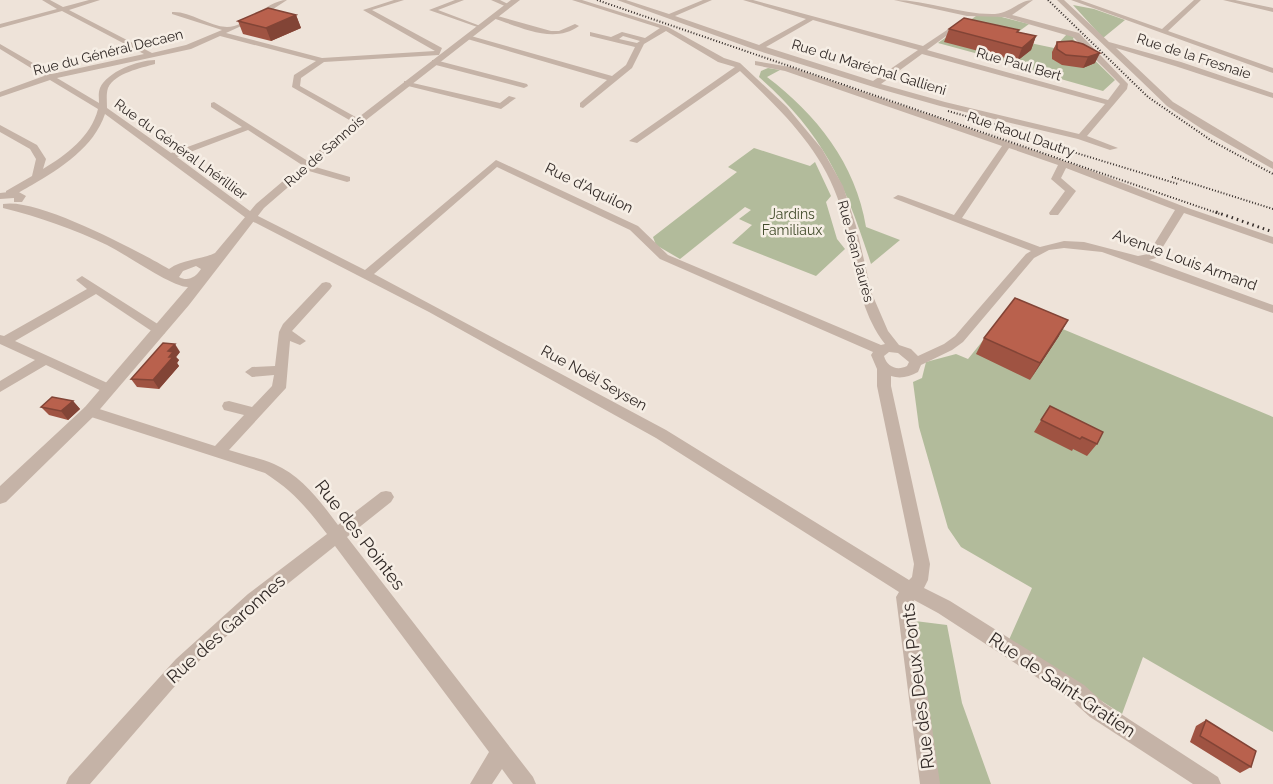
<svg xmlns="http://www.w3.org/2000/svg" width="1273" height="784" viewBox="0 0 1273 784" font-family="Raleway,sans-serif">
<style>
.green{fill:#b2bb9b}
.lines{fill:none;stroke-linecap:round;stroke-linejoin:round}
.minor{fill:#c5b3a7;fill-rule:evenodd}
.tertiary{fill:#c5b3a7;fill-rule:evenodd}
.rail-far1{stroke:#322a27;stroke-width:2;stroke-dasharray:1 2;stroke-linecap:butt}
.rail{stroke:#322a27;stroke-width:3;stroke-dasharray:1.5 4;stroke-linecap:butt}
.wall{fill:#9f5342}
.shaded-wall{fill:#824436}
.building{fill:#b9614d;stroke:#824436;stroke-width:1.5}
.labels{text-anchor:middle;stroke-width:5;stroke-linejoin:round;paint-order:stroke}
.far-street-label{font-size:14px;fill:#322a27;stroke:#f6eee5}
.far-park-label{font-size:14px;fill:#434d2d;stroke:#f6eee5}
.street-label{font-size:15px;fill:#322a27;stroke:#f6eee5}
.near-street-label{font-size:18px;fill:#322a27;stroke:#f6eee5}
</style>
<rect width="100%" height="100%" fill="#eee3d9"/>
<path class="green" d="M1073,5L1094,9L1125,20L1103,38Z
M976,16H998L1029,24L1018,32L1036,37L1030,43L1054,48L1067,34L1074,37L1073,39L1115,80L1103,91L1029,70L1030,68L938,43Z
M768,68L780,70L767,77C816,114 856,164 866,227L900,240L871,264C845,183 824,134 759,77L761,71Z
M754,148L810,166L815,162L831,196L826,202L837,239L845,249L816,276L732,243L752,225L739,219L751,210L745,207L680,259L656,245L653,237L737,172L728,167Z
M1010,307L1273,417V732L1143,657L1122,714L1008,642L1032,588L961,547L948,528L919,427L913,382L922,378L926,362L956,354L968,359Z
M915,621L947,625L962,703L991,784H938Z"/>
<g class="lines">
<path class="minor" d="M42,0H50L63,7L89,0H100L69,10L152,53L186,45L222,30L172,14V12C190,11 208,26 227,27C247,27 267,0 287,0L261,17L226,33L322,58L435,51L363,10L394,0H404L372,10L442,48L439,55L324,62L301,78L300,86L361,120L362,122L358,125L292,87L294,75L316,61L220,36L191,49L57,78L99,103C99,98 98,93 100,88C107,72 138,60 155,60V64C141,68 115,73 108,88C106,94 107,101 107,108L171,153L242,127L211,107V103L214,102L311,163L312,166L350,177V181L347,182L302,169V165L248,130L177,157L254,214L365,270L496,160L638,226L668,255L881,345L885,344C854,304 855,251 840,205C823,150 781,110 740,71L637,143L629,141L735,67L718,62L666,31L644,44L632,68L583,108L580,107V103L607,80L464,38L471,36L612,76L626,65L635,47L590,36V32L611,37L622,32L645,38L660,28L572,0H582L668,27L724,58L740,63L787,107L822,149L843,186L856,226L872,294L888,331L899,345L911,349L918,356L944,344L955,336L1026,254L1031,251L893,198L898,195L902,196L954,215L1002,146L785,71L755,65V61L790,67L1087,169L1185,207L1273,237V244L1184,213L1156,258L1149,260L1273,305V313L1102,252L1064,248L1049,250L1034,258L963,342L952,350L921,365L918,372C909,377 900,379 891,376V386L930,564L928,580L924,588L950,601L1084,685L1104,703L1218,777L1221,784H1193L1090,717L1070,699L938,613L914,600L940,784H920L896,597L899,592L656,438L429,312L246,218L105,114C94,147 61,168 32,185C24,189 16,196 6,195V191L32,176L36,159L30,149L0,132V125L37,145L46,159L43,169C66,155 91,137 98,109L50,80L0,97V92L44,76L0,49V44L52,74L144,54L62,11L0,28V24L57,9ZM623,36L640,41L637,43L619,39ZM1009,148L1058,165L1051,179L1065,191L1049,213L1050,215H1058L1076,191L1061,178L1066,168L1175,210L1148,254L1138,256L1084,242L1064,241L1040,247L962,218ZM497,167L630,230L660,259L873,352L871,355L877,369V386L914,564L912,577L909,580L666,430L374,274ZM889,352L898,353L909,362L907,366C897,371 887,367 884,356Z
M455,0H464L438,10L483,27V29L429,10Z
M491,0H500L512,6L507,7Z
M617,0H626L669,14L703,0H712L675,16L759,45L806,19L743,0H753L923,46L962,20L964,23L927,50L1108,100L1120,84L1073,37L1004,17L967,16L894,0C928,0 961,15 995,14C1011,13 1019,0 1033,0L1012,15L1079,33L1128,84L1127,89L1087,136L1118,148L1110,150L1078,139L940,106L880,89L756,50ZM813,20L918,50L873,81L766,47ZM922,54L1105,104L1079,134L945,102L881,84Z
M1057,0H1064L1109,42L1181,62L1273,93V98L1175,66L1116,48L1173,102L1273,162V169L1202,129L1167,106Z
M1071,0H1080L1162,29L1194,0H1201L1168,31L1273,68V73Z
M1223,0H1235L1273,8V12Z
M494,15L551,31H559L575,24L579,26C553,45 519,26 492,18Z
M435,60L527,84L528,86L524,88L432,64V60Z
M404,81L500,103L509,96L516,98L501,109L404,85Z
M82,276L164,328L166,331L164,334H156L96,294L15,341L114,386L116,389L114,392H104L46,365L0,392V381L35,360L0,344V335L4,336L87,289L76,280Z
M326,282L330,283L332,286L330,289L292,331L306,341L300,345L290,341L286,388L229,450C244,455 260,458 274,464C302,476 320,501 338,525L381,492L386,491L391,492L394,497L391,502L347,537L533,777L536,784H513L502,769L492,784H470L489,752L335,546L260,606L188,671L90,784H66L69,777L176,659L248,594L327,534C306,507 294,492 265,473L85,415L83,411L85,407L90,406L215,446L244,415L224,410L222,406L224,402L229,401L252,407L272,386L274,375L252,377L245,372L252,367L275,366L279,332L283,324L322,283Z"/>
<path class="tertiary" d="M511,0H520L361,124L264,208L189,305L95,415L6,502L0,504V486L85,407L188,287C172,287 127,255 107,245C74,229 39,217 3,208V204C37,197 138,251 169,269C183,259 200,260 215,253L256,204L355,120ZM196,266L201,269C196,277 188,282 179,277L183,271Z
M17,191L26,196L22,202H14V198L0,199V193Z"/>
<path class="rail-far1" d="M597,0L1220,214
M1048,0L1148,97L1212,141L1273,174
M948,111L1011,129
M1004,131L1178,184
M1172,177L1273,209"/>
<path class="rail" d="M1216,212L1273,232"/>
</g>
<path class="wall" d="M296,15L301,28L271,41L243,34L238,21Z
M949,29L1019,30L1018,32L1036,36L1031,50L1017,61L944,42Z
M1072,41L1095,63L1083,68L1062,65L1052,59V52L1057,42Z
M1059,336L1030,380L976,354L984,338Z
M180,352L176,357L179,360L177,363L179,366L159,389L137,387L131,379Z
M73,401L80,409L68,420L49,415L41,407Z
M1050,406L1097,444L1087,456L1073,449L1072,451L1034,432Z
M1206,720L1251,767L1240,773L1190,742L1196,726Z"/>
<path class="shaded-wall" d="M296,15L301,28L271,41L266,28Z
M1036,36L1031,50L1017,61L1022,48Z
M1100,53L1095,63L1083,68L1088,57Z
M1068,320L1059,336L1030,380L1040,363Z
M175,344L180,352L176,357L179,360L177,363L179,366L159,389L153,380L168,351Z
M73,401L80,409L68,420L61,411Z"/>
<path class="building" d="M268,8L296,15L266,28L238,21Z
M964,18L1019,30L1017,32L1036,36L1022,48L949,29Z
M1072,41L1083,44L1100,53L1088,57L1066,55L1057,49V42Z
M1015,298L1068,320L1040,363L984,338Z
M163,343L175,344L168,351L173,352L169,357H173L153,380L131,379Z
M52,397L73,401L61,411L41,407Z
M1050,406L1103,432L1097,444L1082,437L1080,439L1041,420Z
M1206,720L1256,751L1251,767L1200,736Z"/>
<g class="labels">
<g class="far-street-label">
<text transform="translate(108 52) rotate(-14)" y="5">Rue du Général Decaen</text>
<text transform="translate(1194 56) rotate(18)" y="5">Rue de la Fresnaie</text>
<text transform="translate(1019 64) rotate(16)" y="5">Rue Paul Bert</text>
<text transform="translate(869 67) rotate(17)" y="5">Rue du Maréchal Gallieni</text>
<text transform="translate(1021 134) rotate(19)" y="5">Rue Raoul Dautry</text>
<text transform="translate(181 149) rotate(36)" y="5">Rue du Général Lhérillier</text>
<text transform="translate(324 151) rotate(-41)" y="5">Rue de Sannois</text>
<text transform="translate(856 251) rotate(75)" y="5">Rue Jean Jaurès</text>
</g>
<g class="far-park-label">
<text x="792" y="219">Jardins<tspan x="792" dy="16">Familiaux</tspan></text>
</g>
<g class="street-label">
<text transform="translate(589 188) rotate(26)" y="5">Rue d'Aquilon</text>
<text transform="translate(1185 260) rotate(20)" y="5">Avenue Louis Armand</text>
<text transform="translate(594 378) rotate(29)" y="5">Rue Noël Seysen</text>
</g>
<g class="near-street-label">
<text transform="translate(360 535) rotate(52)" y="6">Rue des Pointes</text>
<text transform="translate(226 629) rotate(-42)" y="6">Rue des Garonnes</text>
<text transform="translate(1062 685) rotate(34)" y="6">Rue de Saint-Gratien</text>
<text transform="translate(918 686) rotate(-97)" y="6">Rue des Deux Ponts</text>
</g>
</g>
</svg>
